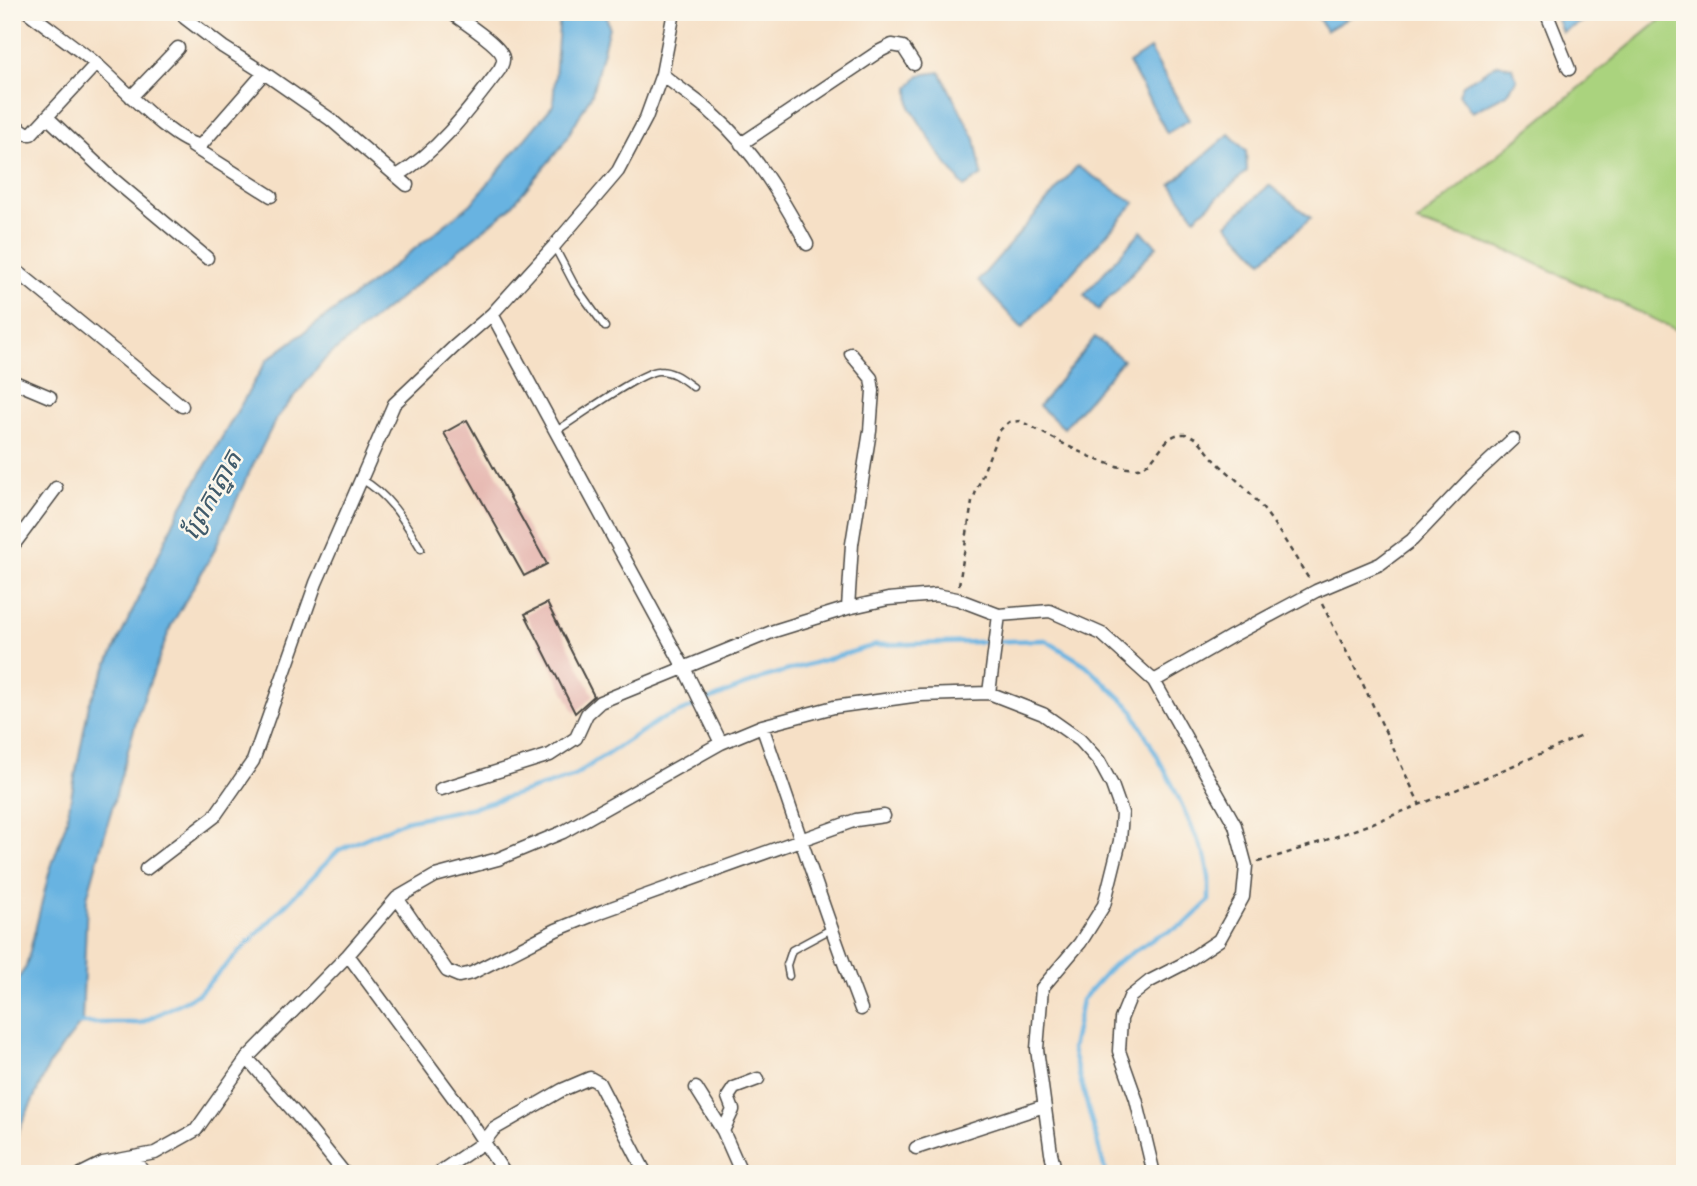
<svg xmlns="http://www.w3.org/2000/svg" width="1697" height="1186" viewBox="0 0 1697 1186" font-family="'Playpen Sans','Noto Sans Khmer',sans-serif">
<style>
.green{fill:#aad37e;stroke:#6a7f54;stroke-width:2}
.water{fill:#68b3e1;stroke:#4a6f86;stroke-width:2}
.lines{fill:none;stroke-linecap:round;stroke-linejoin:round}
.stream{stroke:#68b3e1;stroke-width:4.5}
.building{fill:#e4b1aa}
.service-casing{stroke:#494642;stroke-width:9}
.minor-casing{stroke:#494642;stroke-width:15}
.path{stroke:#494642;stroke-width:2.5;stroke-dasharray:5 5;stroke-linecap:butt}
.service{stroke:#fff;stroke-width:6}
.minor{stroke:#fff;stroke-width:12}
.labels{text-anchor:middle;stroke-width:5;stroke-linejoin:round;paint-order:stroke}
.water-label{font-size:26px;font-style:italic;fill:#405b6b;stroke:#fbf7ec}
</style>
<rect width="100%" height="100%" fill="#fbf7ec"/>
<filter id="ink" filterUnits="userSpaceOnUse"><feTurbulence type="fractalNoise" baseFrequency=".0143" numOctaves="2"/><feDisplacementMap in="SourceGraphic" scale="14" xChannelSelector="R" yChannelSelector="G"/><feConvolveMatrix kernelMatrix="1 2 1 2 8 2 1 2 1" color-interpolation-filters="sRGB"/></filter>
<filter id="wash" filterUnits="userSpaceOnUse"><feTurbulence type="fractalNoise" baseFrequency=".00686" numOctaves="4" result="noise"/><feDisplacementMap in="SourceGraphic" scale="28" xChannelSelector="R" yChannelSelector="G"/><feGaussianBlur stdDeviation="1.57" result="paint"/><feColorMatrix in="noise" values="0 0 0 0 0 0 0 0 0 0 0 0 0 0 0 0 0 1.4 0 .05"/><feComposite in="paint" operator="in"/></filter>
<g filter="url(#wash)">
<rect width="100%" height="100%" fill="#f6e0c6"/>
<path class="green" d="M1670,12H1685V334L1514,253L1417,222Z"/>
<path class="water" d="M560,12H606L609,27L592,94L562,146L509,209L325,359L276,419L246,479L213,553L171,626L139,711L87,898L82,1022L50,1063L12,1145V987L26,967L49,873L66,823L89,704L178,513L267,360L369,285L471,204L553,105Z
M1315,12H1359L1326,31Z
M1554,12H1587L1588,19L1562,32Z
M1150,49L1189,120L1167,133L1129,63Z
M1498,64L1512,67L1517,79L1507,94L1472,112L1459,94L1463,85Z
M940,72L975,139L982,175L964,187L940,155L910,107L909,88L919,75Z
M1229,134L1246,151L1247,171L1195,218L1171,184Z
M1077,166L1135,203L1022,328L978,281Z
M1269,185L1311,218L1262,261L1227,224Z
M1141,231L1157,246L1098,310L1084,295Z
M1095,337L1123,360L1064,428L1039,406Z"/>
<g class="lines">
<path class="stream" d="M76,1023H141L198,994L339,850L405,821L475,807L572,777L658,721L765,677L876,645L1045,640L1086,665L1131,708L1172,784L1205,856L1209,877V901L1185,924L1156,937L1113,965L1082,1000L1072,1049L1106,1174"/>
</g>
<g id="blocks">
<path class="building" d="M467,420L547,564L524,576L444,433Z
M547,603L594,696L575,713L525,614Z"/>
</g>
</g>
<g filter="url(#ink)">
<use href="#blocks" fill-opacity="0" stroke="#494642" stroke-width="2"/>
<g class="lines">
<defs>
<path id="service" d="M554,246L574,284L605,327
M556,431C574,420 643,370 659,371C673,371 682,379 693,387
M361,479C390,495 405,522 421,549
M789,976L787,965L792,950L831,929"/>
<path id="minor" d="M28,12C50,29 73,45 94,62C116,80 176,146 201,145L264,73L330,119L407,185
M674,12L662,74L646,118L618,171L554,246L492,314L683,666L721,743
M1546,12L1569,69
M185,18L223,47L264,73
M662,74C679,89 698,100 714,115C754,150 782,198 807,244
M131,97L178,48
M47,117L113,179L207,258
M12,123L28,134H31L96,64
M741,144L878,52L892,45L903,47L914,64
M192,146L271,196
M397,176C440,150 470,108 500,69C501,66 504,62 503,58C502,46 461,20 450,12
M12,267L182,406
M12,381L50,397
M12,547L56,488
M848,608L852,544L870,431L873,391L871,378L851,354
M1154,681L1232,636L1316,591L1380,564L1412,540L1468,481L1513,439
M989,693L999,615
M762,726C795,820 825,915 861,1009
M441,789L550,755L576,738L587,714L600,702L774,631L848,608L888,599L936,595L957,599L999,615L1050,611L1102,634L1154,681L1235,825L1246,866L1243,897L1219,940L1183,964L1150,981L1130,997L1121,1019L1119,1051L1136,1099L1154,1174
M146,869L214,817L253,761L316,583L394,404L454,347L492,314
M397,898L447,971L459,976L472,973L556,930L603,911L856,820L884,816
M348,955L464,1112L505,1174
M247,1058L309,1129L345,1174
M696,1088L723,1131
M916,1148L1044,1106
M133,1157L146,1174
M81,1174L103,1163L155,1153L196,1130L247,1058L348,955L397,898L435,876L498,859L563,832L721,743L762,726L834,707L920,695L989,693L1043,714L1080,740L1099,761L1112,785L1122,813L1120,841L1104,905L1080,943L1042,988L1037,1049L1051,1153L1056,1174
M437,1174L484,1142L494,1129L562,1090L590,1078L599,1083L646,1174
M742,1174L723,1131L733,1110L728,1097L734,1088L758,1079"/>
</defs>
<use href="#service" class="service-casing"/>
<use href="#minor" class="minor-casing"/>
<path class="path" d="M959,585L972,502L999,431L1009,422L1020,421C1046,433 1118,479 1144,466C1159,458 1164,432 1185,434C1199,436 1204,448 1212,457C1223,469 1237,479 1248,491C1272,517 1290,549 1309,579
M1322,604L1361,680L1420,805
M1258,862C1370,829 1477,781 1584,735"/>
<use href="#service" class="service"/>
<use href="#minor" class="minor"/>
</g>
</g>
<g class="labels">
<g class="water-label">
<text transform="translate(211 495) rotate(-61)" y="9">ព្រែកត្នោត</text>
</g>
</g>
<rect width="1697" height="1186" fill="none" stroke="#fbf7ec" stroke-width="42"/>
</svg>
